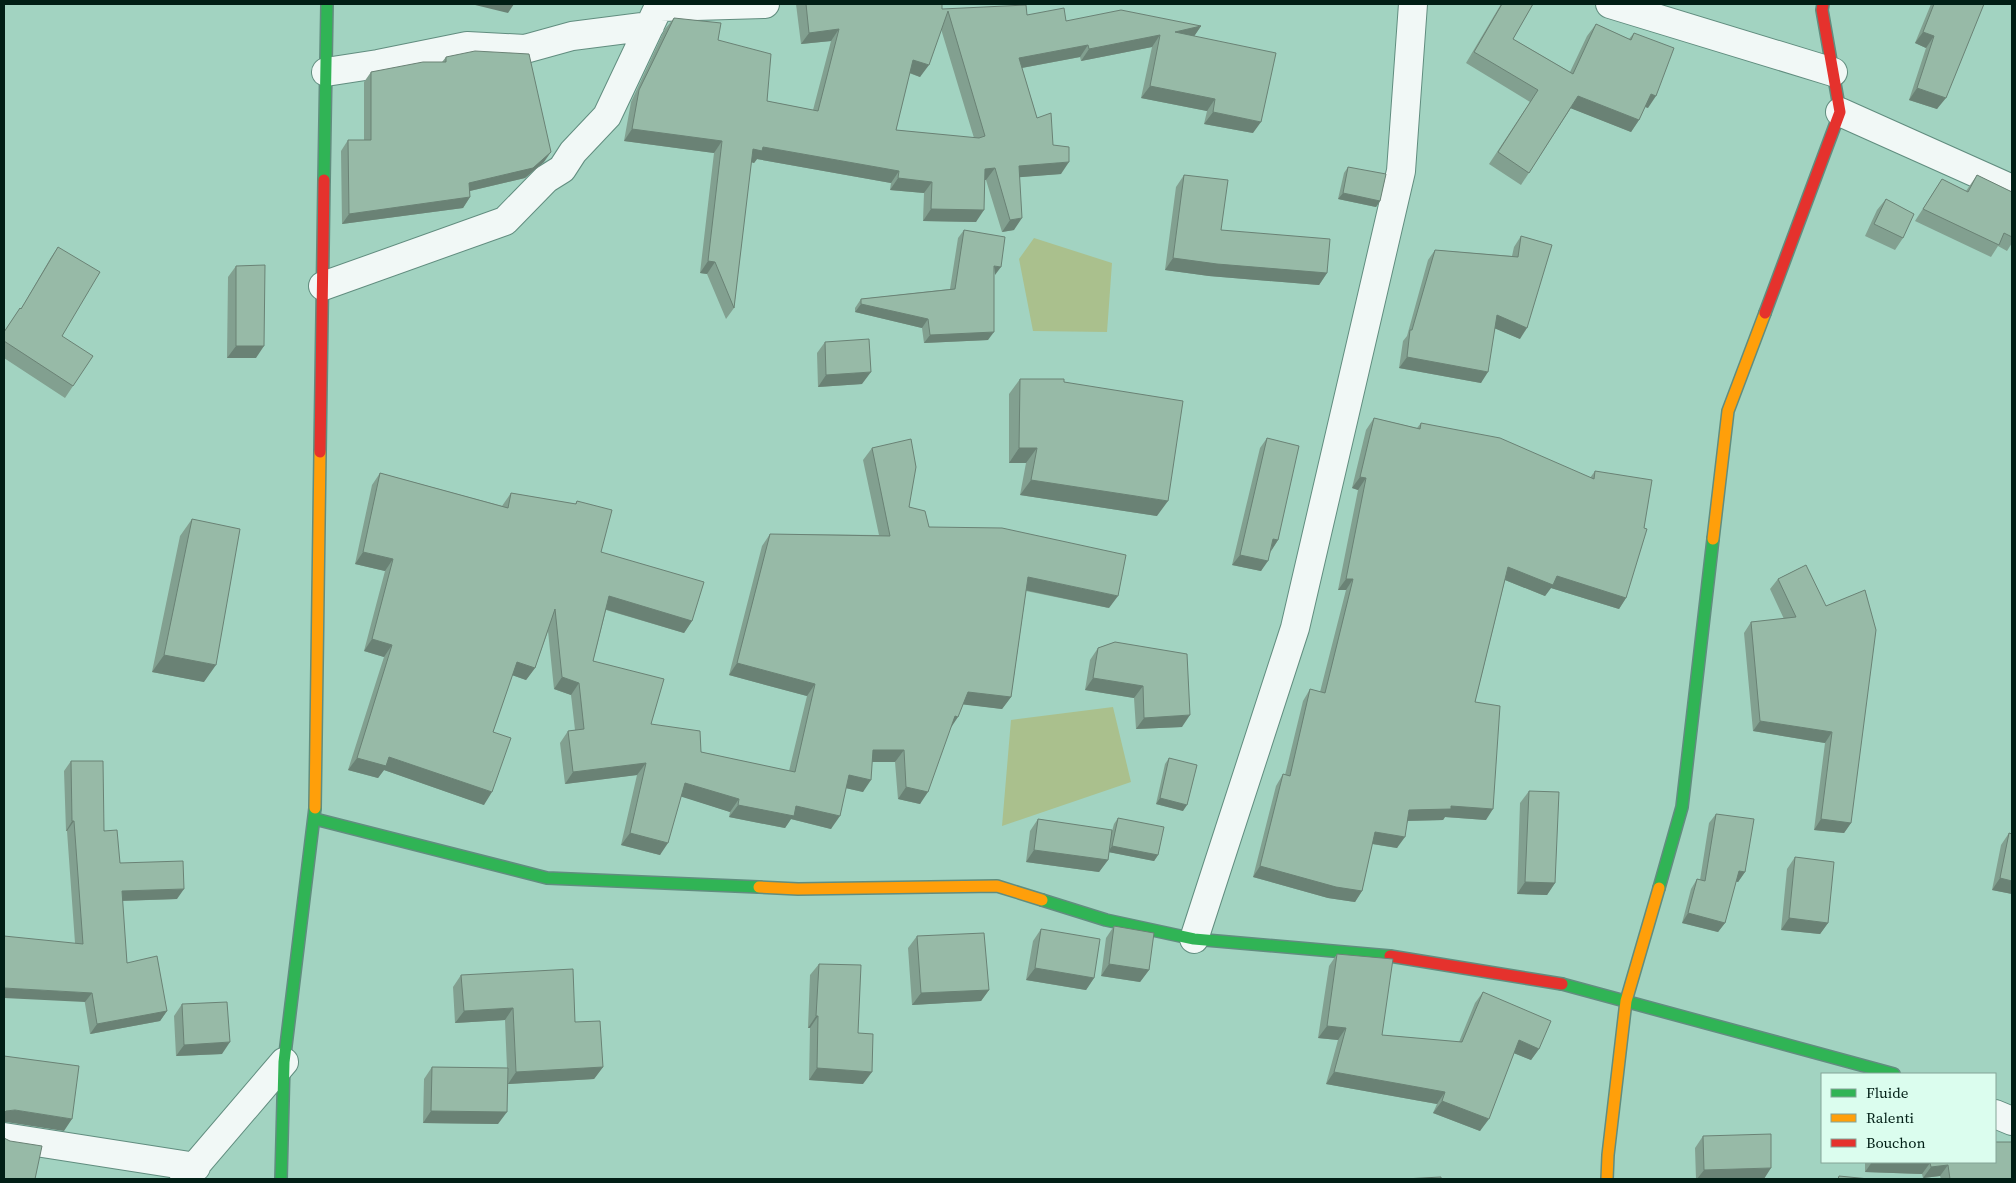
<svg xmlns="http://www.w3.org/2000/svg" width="2016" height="1183" viewBox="0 0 2016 1183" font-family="'Source Serif 4',serif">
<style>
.green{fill:#aac08d}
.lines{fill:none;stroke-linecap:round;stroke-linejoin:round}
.street-casing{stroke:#618d7f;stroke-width:30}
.fast-casing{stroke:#618d7f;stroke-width:14}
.slow-casing{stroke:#618d7f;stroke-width:14}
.jam-casing{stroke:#618d7f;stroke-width:14}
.street{stroke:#f1f8f6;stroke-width:28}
.fast{stroke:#30b455;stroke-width:11}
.slow{stroke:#ff9f0a;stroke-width:11}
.jam{stroke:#e5322d;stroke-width:11}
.wall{fill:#82a090;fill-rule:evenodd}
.shaded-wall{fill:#6a8275}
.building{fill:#97baa7;stroke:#6a8275;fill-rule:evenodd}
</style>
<rect width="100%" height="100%" fill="#a2d3c1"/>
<path class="green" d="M1034,238L1112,263L1107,332L1033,331L1019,259Z
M1113,707L1131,782L1002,826L1011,720Z"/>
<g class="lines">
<defs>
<path id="street" d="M1610,4L1833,72
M660,7L765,4
M326,72L378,64L467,46L525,49L572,36L650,26
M1840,112L2012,189
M323,286L505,221L546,179L562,169L573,152L607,116L660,4
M1194,939L1295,628L1401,171L1413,4
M1995,1114L2012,1121
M4,1137L196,1167
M184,1179L284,1062"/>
<path id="fast" d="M324,180L327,4
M315,819L547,878L759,887
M1659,888L1682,807L1713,539
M1042,900L1106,920L1194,939L1390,956
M1562,984L1894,1074
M281,1179L284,1062L315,808"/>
<path id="slow" d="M1713,539L1728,411L1765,313
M315,808L320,452
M759,887L798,889L997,886L1042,900
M1607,1179L1608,1155L1626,1001L1659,888"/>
<path id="jam" d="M1765,313L1840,112L1822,10L1823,4
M320,452L324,180
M1390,956L1562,984"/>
</defs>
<use href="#street" class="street-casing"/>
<use href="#fast" class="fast-casing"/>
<use href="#slow" class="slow-casing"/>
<use href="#jam" class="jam-casing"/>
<use href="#street" class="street"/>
<use href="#fast" class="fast"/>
<use href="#slow" class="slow"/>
<use href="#jam" class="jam"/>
</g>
<path class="wall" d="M796,4H942V9L1027,15L1066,21L1201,26L1194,36L1253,133L1204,124L1207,111L1141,98L1152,47L1081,61L1080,57L1022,68L1037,118L1053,145L1061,174L1019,177L1014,230L1002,232L986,180H985L976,222L923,221L924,193L890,190L891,183L757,159L754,163L751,162L734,308L726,319L707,274L700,273L714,153L624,141L631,102L665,29L674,18L718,40L767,101L813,110L831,41L801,44ZM941,29L974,138L896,130L909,73L920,77Z
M1501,4H1533L1513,39L1570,72L1587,36L1596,24L1629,39L1634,33L1648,108L1645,107L1639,120L1631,132L1571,108L1521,185L1489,164L1530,102L1466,63Z
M1931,4H1984L1937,109L1909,100L1926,48L1915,43Z
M446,57L544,162L525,178L470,191V197L463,208L342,224L341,151L348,140H364V82L371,72L442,62Z
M1348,167L1380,201L1376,207L1338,199L1344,173Z
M1184,175L1221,230L1327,273L1319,285L1209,276L1165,270L1176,187Z
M1977,175L2012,192V243L2007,251L1998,246L1991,257L1915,221L1942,179L1966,191Z
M1886,199L1903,238L1895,250L1865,236L1877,210Z
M964,230L994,275L988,340L924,343L922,328L855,312V308L861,299L950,289L958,238Z
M1521,236L1520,339L1495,328L1481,383L1399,368L1403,341L1407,336L1428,260L1435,250L1512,256L1514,247Z
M58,247L62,336L73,386L65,398L4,358V332L20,308L21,309L50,259Z
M236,266L256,358H227L228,277Z
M825,342L862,384L818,387L817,353Z
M1020,379L1157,516L1020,495L1026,463H1009V394Z
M1374,418L1417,428L1421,423L1590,478L1595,471L1626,598L1619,609L1551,588L1545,596L1505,580L1475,702L1486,820L1445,817L1443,820L1408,821L1397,848L1372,844L1362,891L1355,902L1328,898L1253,877L1276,786L1283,774L1285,775L1303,701L1310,689L1320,692L1346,590H1338L1358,490L1352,488L1366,430Z
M1267,438L1278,540L1271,551L1261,571L1232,565L1260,448Z
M872,448L909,507L929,527L1109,608L1026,591L1011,697L1002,709L963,704L951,727L920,804L898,799L895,762H872L863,792L846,788L831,829L791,819L785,828L729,817L730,812L681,796L660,855L621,845L637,775L565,784L560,743L568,731L575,730L571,695L554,689L548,631L535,668L526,680L512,675L493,732L484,805L384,770L378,778L348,770L384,657L364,651L385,571L355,564L372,485L380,473L502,506L511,493L575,504L577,501L601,552L692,621L684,633L606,610L593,661L651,724L701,752L789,771L807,696L729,675L762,546L770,534L879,535L863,460Z
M192,519L204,682L152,672L180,536Z
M1806,565L1851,823L1844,833L1814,830L1825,743L1753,731L1744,633L1751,622L1784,619L1770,589L1778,579Z
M1115,642L1182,727L1136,729L1134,698L1085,690L1090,660L1098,648Z
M1169,758L1183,811L1156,804L1165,764Z
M71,761L120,863L177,899L122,901L127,963L167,1011L160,1021L90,1034L75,943L67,831H66L64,771Z
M1529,791L1555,883L1547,895L1517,894L1520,803Z
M1716,814L1745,872L1738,882L1736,881L1725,923L1718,932L1682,923L1691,889L1697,879L1700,880L1709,823Z
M1118,818L1158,855L1154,861L1109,852L1108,860L1099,872L1026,862L1030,831L1038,819L1112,831L1114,824Z
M2009,833L2012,834V894L1992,890L2001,845Z
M1795,857L1828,923L1820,934L1781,930L1787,869Z
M1114,926L1149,970L1140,982L1101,976L1106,938Z
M1041,929L1094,978L1086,990L1026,980L1033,941Z
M917,936L989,990L981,1001L912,1005L908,948Z
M1337,954L1382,1035L1459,1042L1475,1003L1483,992L1539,1049L1531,1060L1514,1053L1480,1131L1433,1113L1437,1104L1326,1084L1338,1040L1318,1038L1329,966Z
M819,964L858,1033L863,1084L809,1080L810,1028H808L810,975Z
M461,975L575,1022L603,1067L594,1079L508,1084L507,1078L498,1124L423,1123L424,1079L432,1067L507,1068L505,1020L455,1023L453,987Z
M182,1004L222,1054L176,1056L174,1016Z
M1703,1136L1764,1179H1696L1695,1148Z
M1865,1162H1995L2012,1179H1941L1940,1176L1923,1178L1922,1174L1865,1172Z"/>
<path class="shaded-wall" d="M471,4H514L508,13Z
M1201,26L1193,38L1175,32Z
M839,29L831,41L801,44L809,33Z
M1923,32L1934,36L1926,48L1915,43Z
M1160,35L1152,47L1081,61L1089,49Z
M1088,45L1080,57L1011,70L1019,58Z
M913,60L929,65L920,77L905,71Z
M1150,86L1215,99L1207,111L1141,98Z
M1917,88L1946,98L1937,109L1909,100Z
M1651,94L1656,96L1648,108L1643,106Z
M1578,96L1639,120L1631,132L1570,108Z
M1213,112L1261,122L1253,133L1204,124Z
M632,129L722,141L714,153L624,141Z
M763,147L899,171L891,183L757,159L754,163L745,160L753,149Z
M551,152L544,162L525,178L461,193L469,183Z
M1069,162L1061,174L1010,178L1019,166Z
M995,168L986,180H977L985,169Z
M898,178L932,182L924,193L890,190Z
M1343,193L1380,201L1376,207L1338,199Z
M470,197L463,208L342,224L349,214Z
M931,209L984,210L976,222L923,221Z
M1022,218L1014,230L1002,232L1010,220Z
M1173,258L1327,273L1319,285L1209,276L1165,270Z
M708,261L715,262L707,274L700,273Z
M994,266L1001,267L995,275Z
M861,304L928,319L922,328L855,312Z
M1497,315L1527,328L1520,339L1489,326Z
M994,332L988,340L924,343L930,335Z
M236,346H264L256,358H227Z
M1407,357L1488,372L1481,383L1399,368Z
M871,372L862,384L818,387L826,375Z
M1019,448H1037L1026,463H1009Z
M1360,477L1366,478L1358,490L1352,488Z
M1031,480L1168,501L1157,516L1020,495Z
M1273,539L1278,540L1271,551Z
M363,552L393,559L385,571L355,564Z
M1240,555L1268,561L1261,571L1232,565Z
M1508,567L1557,576L1626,598L1619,609L1551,588L1545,596L1500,578Z
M1028,577L1118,596L1109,608L1020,589Z
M1346,579H1353L1346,590H1338Z
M609,596L692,621L684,633L601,608Z
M372,639L392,645L384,657L364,651Z
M164,655L216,665L204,682L152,672Z
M517,662L535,668L526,680L509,674Z
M737,663L815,684L807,696L729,675Z
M562,677L579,683L571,695L554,689Z
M1093,678L1143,686L1134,698L1085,690Z
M968,692L1011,697L1002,709L959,704Z
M1190,715L1182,727L1136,729L1144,718Z
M955,716L958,717L950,729Z
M1760,721L1832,732L1825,743L1753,731Z
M873,750H904L895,762H864Z
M389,757L492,792L484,805L384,770L378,778L348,770L357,758Z
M646,763L637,775L565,784L573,772Z
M849,775L871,780L863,792L841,787Z
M685,783L739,799L730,812L676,795Z
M906,787L928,792L920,804L898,799Z
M1160,798L1187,805L1183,811L1156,804Z
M738,805L796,806L840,816L831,829L791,819L785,828L729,817Z
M1451,806L1493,809L1486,820L1445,817L1443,820L1402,821L1409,810Z
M1821,819L1851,823L1844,833L1814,830Z
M72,821H74L67,831H66Z
M1375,832L1405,837L1397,848L1367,843Z
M630,833L668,843L660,855L621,845Z
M1112,846L1158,855L1154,861L1108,852Z
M1034,850L1108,860L1099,872L1026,862Z
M1260,866L1362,891L1355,902L1328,898L1253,877Z
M1739,871L1745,872L1738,882L1732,881Z
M2000,878L2012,881V894L1992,890Z
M1525,882L1555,883L1547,895L1517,894Z
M184,889L177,899L115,901L122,891Z
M1688,913L1725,923L1718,932L1682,923Z
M1789,918L1828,923L1820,934L1781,930Z
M1109,964L1149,970L1140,982L1101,976Z
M1035,968L1094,978L1086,990L1026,980Z
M4,988L92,993L85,1002L4,998Z
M989,990L981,1001L912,1005L921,993Z
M513,1008L505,1020L455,1023L464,1011Z
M167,1011L160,1021L90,1034L97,1024Z
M816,1016H818L810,1028H808Z
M1327,1026L1346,1028L1338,1040L1318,1038Z
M1519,1040L1539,1049L1531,1060L1511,1052Z
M230,1042L222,1054L176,1056L184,1045Z
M603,1067L594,1079L508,1084L516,1072Z
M817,1068L872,1072L863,1084L809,1080Z
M1334,1072L1445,1092L1437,1104L1326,1084Z
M1442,1101L1489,1119L1480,1131L1433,1113Z
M15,1110L72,1119L64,1131L6,1122H4V1113L6,1111Z
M431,1111L507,1112L498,1124L423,1123Z
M1872,1162H1893L1930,1163L1922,1174L1865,1172Z
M1948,1165L1940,1176L1923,1178L1931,1167Z
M1771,1168L1764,1179H1697L1704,1170Z"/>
<path class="building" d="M806,4H942V9L1026,5L1027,15L1064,8L1066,21L1121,10L1201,26L1175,32L1276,53L1261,122L1213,112L1215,99L1150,86L1160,35L1089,49L1088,45L1019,58L1037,118L1051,113L1053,145L1069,147V162L1019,166L1022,218L1010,220L995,168L985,169L984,210L931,209L932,182L898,178L899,171L763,147L762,151L753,149L734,308L715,262L708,261L722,141L632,129L639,90L674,18L721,23L718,40L771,54L767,101L818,111L839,29L809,33ZM948,11L985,136L979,138L896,130L913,60L929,65Z
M1502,4H1533L1513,39L1573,74L1596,24L1631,40L1634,33L1674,48L1656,96L1651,94L1639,120L1578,96L1529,173L1498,152L1538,90L1474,52Z
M1934,4H1984L1946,98L1917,88L1934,36L1923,32Z
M475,51L529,54L551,152L533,168L469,183L470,197L349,214L348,140H371V72L423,62H446V57Z
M1348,167L1386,174L1380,201L1343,193Z
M1184,175L1228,180L1221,230L1330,239L1327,273L1217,264L1173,258Z
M1977,175L2012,192V237L2004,233L1999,245L1923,209L1942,179L1968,192Z
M1886,199L1914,214L1903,238L1874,224Z
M964,230L1005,237L1001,267L994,266V332L930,335L928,319L861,304V299L955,289Z
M1521,236L1552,245L1527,328L1497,315L1488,372L1407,357L1410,330H1412L1435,250L1518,257Z
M58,247L100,272L62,336L93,356L73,386L4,341V332L20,308L21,309Z
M265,265L264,346H236V266Z
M869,339L871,372L826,375L825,342Z
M1020,379H1064V382L1183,401L1168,501L1031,480L1037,448H1019Z
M1374,418L1420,429L1421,423L1500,438L1594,479L1595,471L1652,480L1644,528L1647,529L1626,598L1557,576L1553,585L1508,567L1475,702L1500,706L1493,809L1451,806V809L1409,810L1405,837L1375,832L1362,891L1336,887L1260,866L1283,774L1290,776L1310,689L1325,693L1353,579H1346L1366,478L1360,477Z
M1267,438L1299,446L1278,540L1273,539L1268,561L1240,555Z
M911,439L916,467L909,507L925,511L929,527L1002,528L1126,555L1118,596L1028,577L1011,697L968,692L958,717L955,716L928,792L906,787L904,750H873L871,780L849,775L840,816L796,806L794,816L738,805L739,799L685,783L668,843L630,833L646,763L573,772L568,731L584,729L579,683L562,677L555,609L535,668L517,662L493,732L511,738L492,792L389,757L386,766L357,758L392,645L372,639L393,559L363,552L380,473L508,508L511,493L576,504L577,501L612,510L601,552L704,582L692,621L609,596L593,661L664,679L651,724L700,731L701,752L795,772L815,684L737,663L770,534L890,536L872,448Z
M192,519L240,529L216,665L164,655Z
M1806,565L1826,606L1865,590L1876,630L1851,823L1821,819L1832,732L1760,721L1751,622L1796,617L1778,579Z
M1115,642L1187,654L1190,715L1144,718L1143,686L1093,678L1098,648Z
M1169,758L1197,765L1187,805L1160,798Z
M71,761H103L104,831L117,830L120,863L183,861L184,889L122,891L127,963L157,956L167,1011L97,1024L92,993L4,988V936L83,944L74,821H72Z
M1529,791L1559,792L1555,883L1525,882Z
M1716,814L1754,819L1745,872L1739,871L1725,923L1688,913L1697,879L1705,881Z
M1118,818L1164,827L1158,855L1112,846Z
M1038,819L1112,830L1108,860L1034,850Z
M2009,833L2012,834V881L2000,878Z
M1795,857L1834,862L1828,923L1789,918Z
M1114,926L1154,933L1149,970L1109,964Z
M1041,929L1100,939L1094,978L1035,968Z
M984,933L989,990L921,993L917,936Z
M1337,954L1393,959L1382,1035L1462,1042L1483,992L1551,1021L1539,1049L1519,1040L1489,1119L1442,1101L1445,1092L1334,1072L1346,1028L1327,1026Z
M819,964L861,965L858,1033L873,1034L872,1072L817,1068L818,1016H816Z
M573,969L575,1022L600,1021L603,1067L516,1072L513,1008L464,1011L461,975Z
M227,1002L230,1042L184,1045L182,1004Z
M4,1056L79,1066L72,1119L15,1110L6,1111L4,1113Z
M432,1067L508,1068L507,1112L431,1111Z
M1771,1134V1168L1704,1170L1703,1136Z
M4,1138L10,1141L42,1146L35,1179H4Z
M1995,1142H2012V1179H1950L1948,1165L1931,1167L1930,1163L1893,1162H1995Z
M1839,1176L1869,1179H1838Z
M1441,1177V1179H1404Z"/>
<rect width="2016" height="1183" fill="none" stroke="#011e15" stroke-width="10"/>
<rect x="1821" y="1073" width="175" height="90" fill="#dbfdee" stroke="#84a497"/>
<rect x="1831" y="1089" width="25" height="8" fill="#30b455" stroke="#84a497"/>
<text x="1866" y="1098" font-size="15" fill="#011e15">Fluide</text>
<rect x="1831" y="1114" width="25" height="8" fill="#ff9f0a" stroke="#84a497"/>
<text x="1866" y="1123" font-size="15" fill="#011e15">Ralenti</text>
<rect x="1831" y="1139" width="25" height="8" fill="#e5322d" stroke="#84a497"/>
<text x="1866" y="1148" font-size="15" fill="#011e15">Bouchon</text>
</svg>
